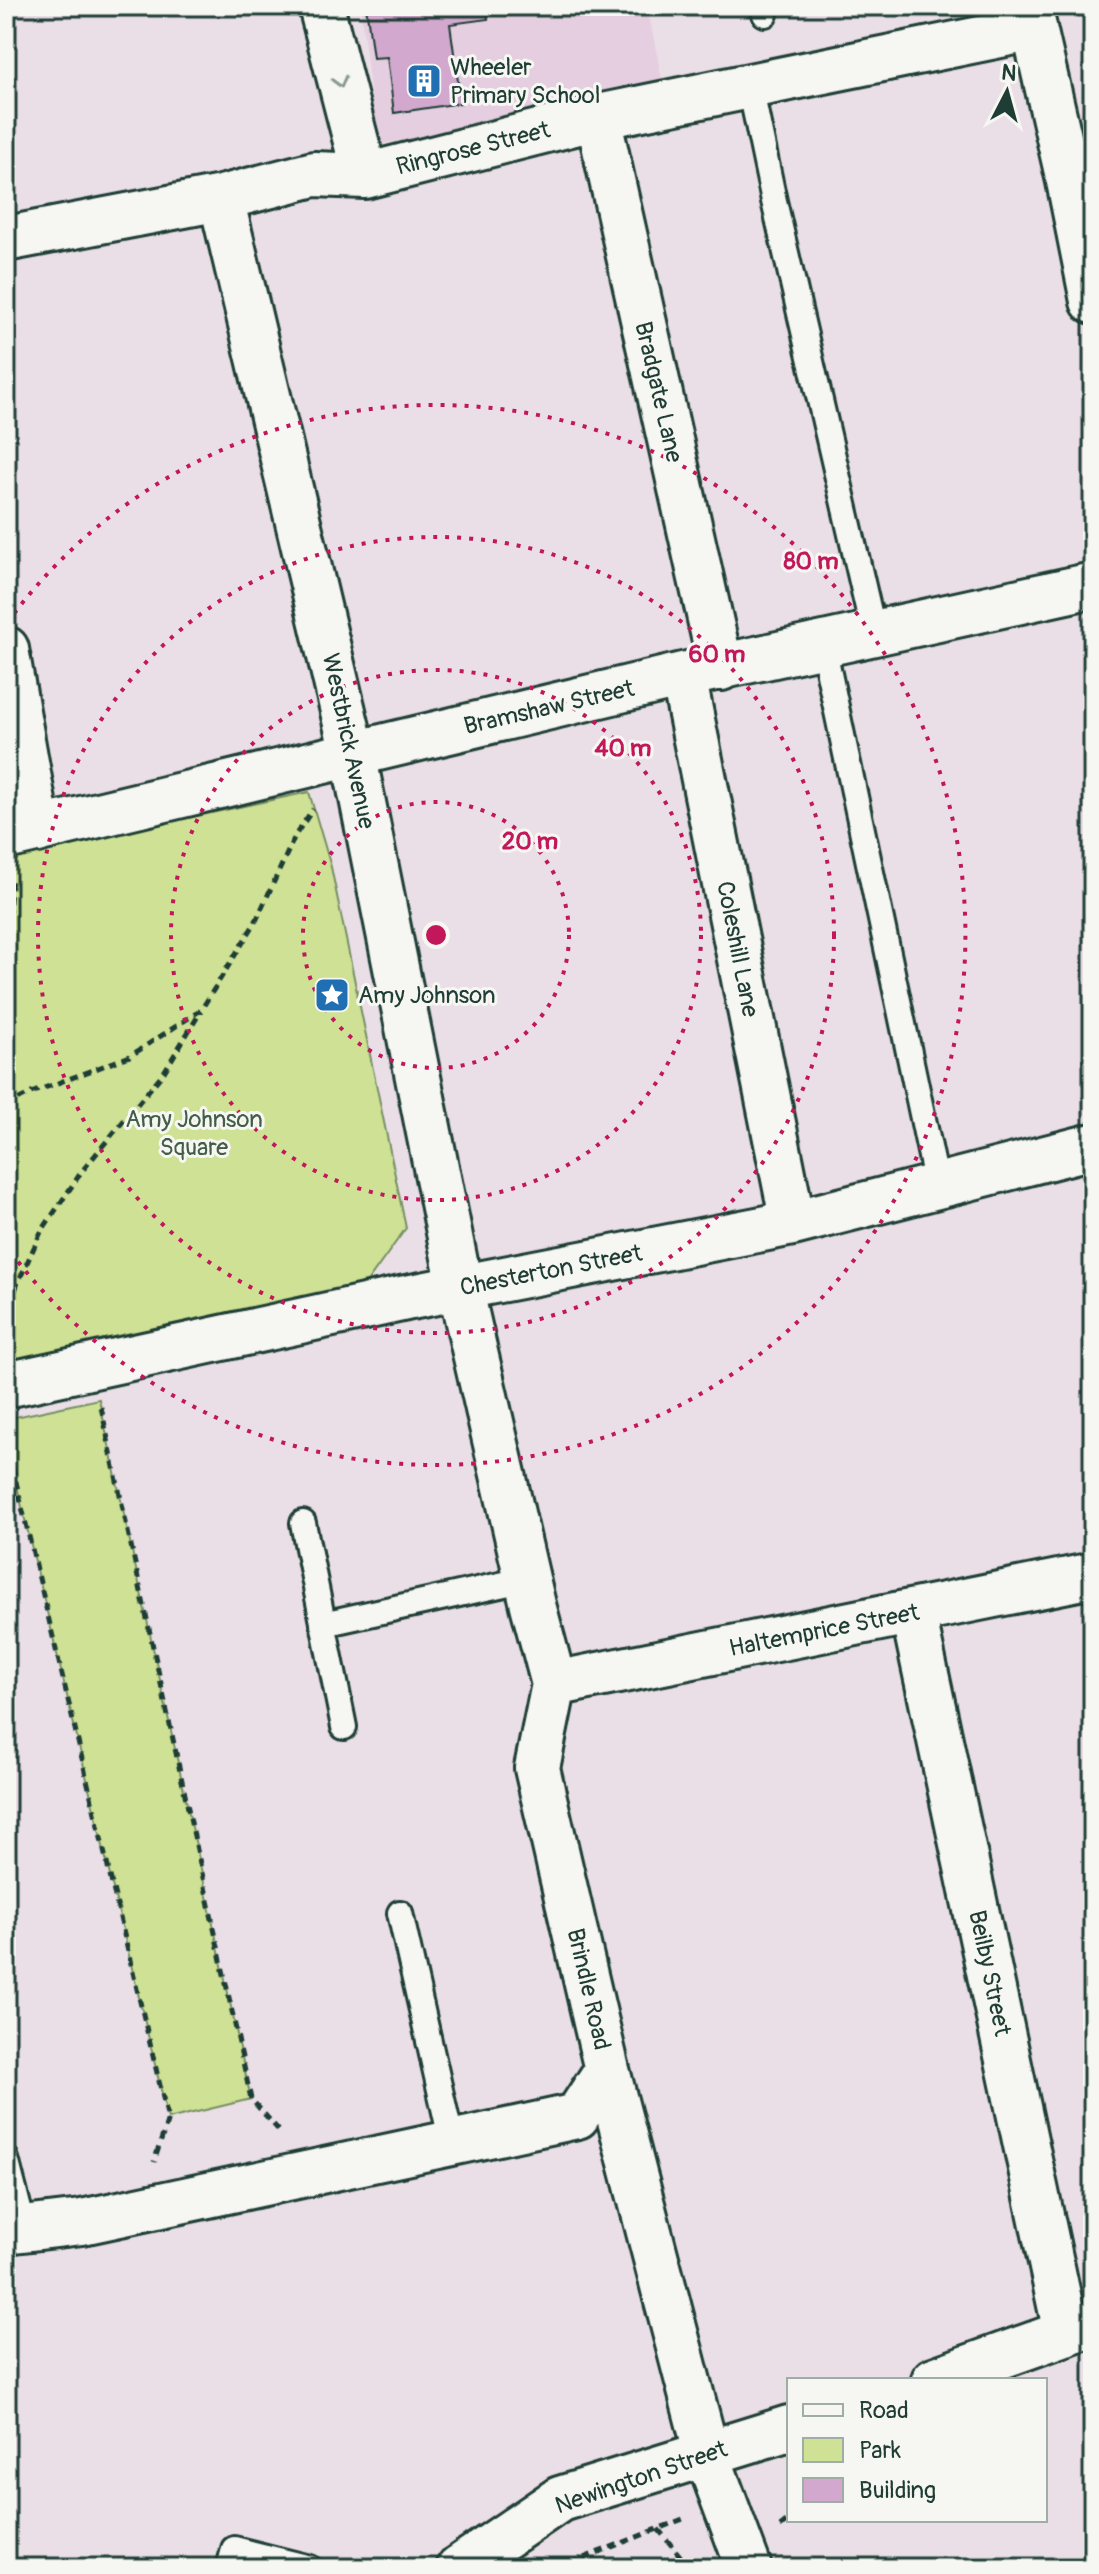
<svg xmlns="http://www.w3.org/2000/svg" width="1099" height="2574" viewBox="0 0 1099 2574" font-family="Pangolin,sans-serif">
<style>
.built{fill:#e4cee0}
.green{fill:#cee195;stroke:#768f64;stroke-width:2}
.building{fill:#d2a8ce;stroke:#1f3d34;stroke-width:2}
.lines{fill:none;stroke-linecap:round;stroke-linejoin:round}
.service-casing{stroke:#1f3d34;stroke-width:30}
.minor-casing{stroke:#1f3d34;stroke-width:50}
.tertiary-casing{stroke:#1f3d34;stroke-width:50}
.path{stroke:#1f3d34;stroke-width:5;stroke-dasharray:8 6;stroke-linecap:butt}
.service{stroke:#f6f6f2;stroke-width:24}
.minor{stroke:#f6f6f2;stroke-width:44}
.tertiary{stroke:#f6f6f2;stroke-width:44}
.oneway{stroke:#8a9a93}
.ring{fill:none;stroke:#c2185b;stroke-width:4;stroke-dasharray:4 8}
.labels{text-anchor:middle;stroke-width:6;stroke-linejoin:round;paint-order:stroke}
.poi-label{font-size:24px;fill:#1f3d34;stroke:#f6f6f2;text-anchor:start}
.street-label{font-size:24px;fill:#1f3d34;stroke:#f6f6f2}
.park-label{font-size:24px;fill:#425e47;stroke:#f6f6f2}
.centre{fill:#c2185b;stroke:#f6f6f2;stroke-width:4}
.ring-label{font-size:24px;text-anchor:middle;font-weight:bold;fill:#c2185b;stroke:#f6f6f2;stroke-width:6;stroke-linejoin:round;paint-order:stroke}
</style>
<rect width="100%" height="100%" fill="#ebdfe7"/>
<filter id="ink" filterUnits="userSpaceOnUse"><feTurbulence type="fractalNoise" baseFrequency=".0125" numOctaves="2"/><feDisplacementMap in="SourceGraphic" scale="16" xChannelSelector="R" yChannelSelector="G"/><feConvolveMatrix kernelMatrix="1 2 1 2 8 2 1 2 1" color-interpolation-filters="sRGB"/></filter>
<g filter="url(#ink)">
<path class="built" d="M360,6H647L665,94L377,145Z"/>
<path class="green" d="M309,792L331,867L406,1228L360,1292L6,1364V857Z
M99,1399L251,2099L168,2119L6,1440V1419Z"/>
<path class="building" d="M366,6H486L488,19L450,24L461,103L394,113L387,57L373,58Z"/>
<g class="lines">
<defs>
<path id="service" d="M763,6L765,14
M750,86L774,201L874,634
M823,645L937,1185
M303,1523L344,1727
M323,1624L527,1579
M400,1913L452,2143
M6,2159L24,2229
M229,2568L234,2549L310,2568"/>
<path id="minor" d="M321,6L365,176
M598,117L721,668
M6,239L221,198L314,174L365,176L598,117L1034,28
M6,649L38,830
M683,675L793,1223
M6,837L683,675L1093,585
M6,1385L406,1298L793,1223L1093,1146
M913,1613L1066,2333
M554,1684L1093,1575
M607,2070L707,2455L749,2568
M6,2231L82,2222L577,2116L607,2070L537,1768L554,1684L533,1605L460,1287L353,753L221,198
M934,2380L1093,2323
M459,2568L560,2499L789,2428"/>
<path id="tertiary" d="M1029,6L1069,181L1093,301"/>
</defs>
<use href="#service" class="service-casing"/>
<use href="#minor" class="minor-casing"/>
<use href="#tertiary" class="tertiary-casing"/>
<path class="path" d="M6,945L12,878
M6,1106L31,1093L130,1056L201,1010L255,923L296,834L313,809
M6,1317L17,1285L41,1232L82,1171L164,1072L201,1011
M101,1407L251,2099L281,2133
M6,1440L168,2119L154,2162
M780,2527L789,2520
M658,2529L690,2568
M558,2568L683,2519"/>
<use href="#service" class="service"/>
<use href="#minor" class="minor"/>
<use href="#tertiary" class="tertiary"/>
</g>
<defs><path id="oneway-chevron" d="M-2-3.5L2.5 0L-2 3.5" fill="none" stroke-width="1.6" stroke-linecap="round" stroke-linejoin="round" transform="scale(2)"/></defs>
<use class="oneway" href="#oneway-chevron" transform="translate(340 82) rotate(75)"/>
</g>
<g class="ring">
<circle cx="436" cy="935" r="133"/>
<circle cx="436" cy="935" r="265"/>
<circle cx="436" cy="935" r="398"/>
<path d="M7 623A530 530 0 1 1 7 1247"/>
</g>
<defs>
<symbol id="building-square" viewBox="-11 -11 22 22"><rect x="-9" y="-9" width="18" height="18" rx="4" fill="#1f6fb2" stroke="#f6f6f2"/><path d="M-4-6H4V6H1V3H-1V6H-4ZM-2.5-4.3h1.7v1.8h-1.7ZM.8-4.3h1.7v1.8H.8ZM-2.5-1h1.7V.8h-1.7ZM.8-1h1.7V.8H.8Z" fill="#fff"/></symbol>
<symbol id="sight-square" viewBox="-11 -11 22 22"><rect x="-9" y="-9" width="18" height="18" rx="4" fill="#1f6fb2" stroke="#f6f6f2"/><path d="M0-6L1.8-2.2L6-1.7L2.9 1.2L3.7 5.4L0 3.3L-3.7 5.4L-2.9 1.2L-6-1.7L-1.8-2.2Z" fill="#fff"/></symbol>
</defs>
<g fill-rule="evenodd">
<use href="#building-square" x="404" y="61" width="40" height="40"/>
<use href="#sight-square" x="312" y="975" width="40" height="40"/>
</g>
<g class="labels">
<g class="poi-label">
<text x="450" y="75">Wheeler<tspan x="450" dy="28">Primary School</tspan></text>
<text x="358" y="1003">Amy Johnson</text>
</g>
<g class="street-label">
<text transform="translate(473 148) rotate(-14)" y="8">Ringrose Street</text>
<text transform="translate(659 392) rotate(77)" y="8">Bradgate Lane</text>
<text transform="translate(549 707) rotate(-13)" y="8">Bramshaw Street</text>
<text transform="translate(349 741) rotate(78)" y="8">Westbrick Avenue</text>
<text transform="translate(738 949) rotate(79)" y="8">Coleshill Lane</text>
<text transform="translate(551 1270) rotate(-11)" y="8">Chesterton Street</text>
<text transform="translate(824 1630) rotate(-11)" y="8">Haltemprice Street</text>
<text transform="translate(990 1973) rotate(78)" y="8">Beilby Street</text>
<text transform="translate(589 1989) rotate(77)" y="8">Brindle Road</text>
<text transform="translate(641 2477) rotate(-19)" y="8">Newington Street</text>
</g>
<g class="park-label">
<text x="194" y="1127">Amy Johnson<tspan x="194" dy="28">Square</tspan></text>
</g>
</g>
<circle cx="436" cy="935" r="12" class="centre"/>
<g class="ring-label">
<text x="811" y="569">80 m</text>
<text x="717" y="662">60 m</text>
<text x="623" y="756">40 m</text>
<text x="530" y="849">20 m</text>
</g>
<rect width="1099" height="2574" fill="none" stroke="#f6f6f2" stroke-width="32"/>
<rect x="16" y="16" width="1067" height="2542" fill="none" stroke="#1f3d34" stroke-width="3" filter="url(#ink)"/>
<rect x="787" y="2378" width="260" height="144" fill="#f6f6f2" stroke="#a0aca6" stroke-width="2"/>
<rect x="803" y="2404" width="40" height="12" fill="#f6f6f2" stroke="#a0aca6" stroke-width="2"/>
<text x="859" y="2418" font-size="24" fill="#1f3d34">Road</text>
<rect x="803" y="2438" width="40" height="24" fill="#cee195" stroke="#a0aca6" stroke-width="2"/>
<text x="859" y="2458" font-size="24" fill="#1f3d34">Park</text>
<rect x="803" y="2478" width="40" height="24" fill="#d2a8ce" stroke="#a0aca6" stroke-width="2"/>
<text x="859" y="2498" font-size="24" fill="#1f3d34">Building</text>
<g transform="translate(1007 92) rotate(6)" stroke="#f6f6f2" stroke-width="6" paint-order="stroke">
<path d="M0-6L14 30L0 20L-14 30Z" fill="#1f3d34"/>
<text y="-12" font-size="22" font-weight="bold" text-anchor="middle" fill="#1f3d34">N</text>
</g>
</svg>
